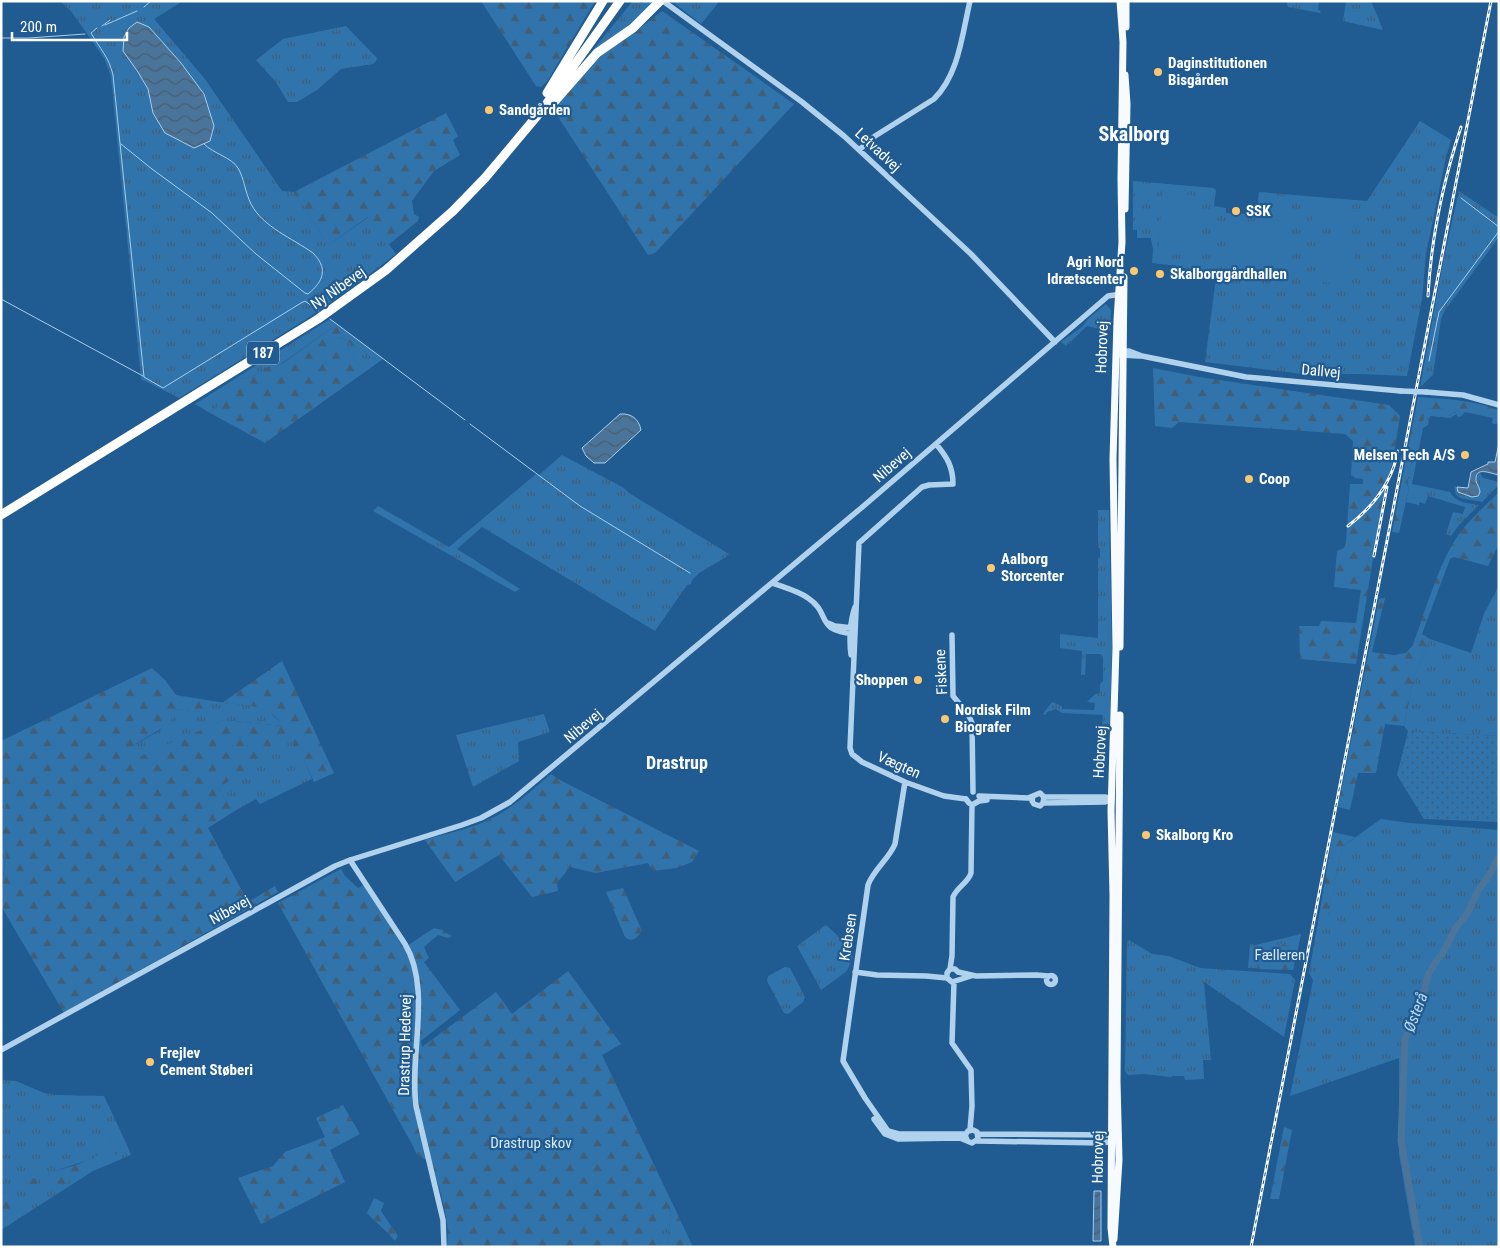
<svg xmlns="http://www.w3.org/2000/svg" width="1500" height="1248" viewBox="0 0 1500 1248" font-family="'Roboto Condensed',sans-serif">
<style>
.grass{fill:url(#grass-tufts);fill-rule:evenodd}
.forest{fill:url(#forest-firs);fill-rule:evenodd}
.garden{fill:url(#garden-dots)}
.pitch{fill:#3174ac}
.water{fill:url(#water-waves);stroke:#a5ceee}
.lines{fill:none;stroke-linecap:round;stroke-linejoin:round}
.stream{stroke:#a5ceee;stroke-width:1}
.river{stroke:#4a749a;stroke-width:7}
.minor{stroke:#b1d2ed;stroke-width:5.5}
.major{stroke:#f7fbff;stroke-width:7}
.highway{stroke:#fff;stroke-width:9}
.rail-casing{stroke:#fff;stroke-width:3}
.rail{stroke:#205b91;stroke-width:1;stroke-dasharray:4;stroke-linecap:butt}
.minor-bridge{stroke:#b1d2ed;stroke-width:5.5}
.poi-dot{fill:#fac772;stroke:#205b91;stroke-width:2}
.labels{text-anchor:middle;stroke-width:4.5;stroke-linejoin:round;paint-order:stroke}
.shield{fill:#205b91;stroke:#bccede;stroke-width:1}
.shield-label{font-size:14px;font-weight:bold;fill:#fff}
.poi-label{font-size:15px;font-weight:bold;fill:#fff;stroke:#205b91;text-anchor:start}
.street-label{font-size:15px;fill:#fff;stroke:#205b91}
.park-label{font-size:15px;fill:#d7eaf9;stroke:#205b91}
.water-label{font-size:16px;font-style:italic;fill:#bddbf4;stroke:#205b91}
.quarter-label{font-size:18px;font-weight:bold;fill:#fff;stroke:#205b91}
.district-label{font-size:20px;font-weight:bold;fill:#fff;stroke:#205b91}
</style>
<defs>
<pattern id="grass-tufts" width="24" height="20" patternUnits="userSpaceOnUse" patternTransform="scale(1.25)"><rect width="24" height="20" fill="#3174ac"/><path d="M3 7l-1-3M5 7V3M7 7l1-3M15 17l-1-3M17 17v-4M19 17l1-3" fill="none" stroke="#405e77"/></pattern>
<pattern id="forest-firs" width="22" height="20" patternUnits="userSpaceOnUse" patternTransform="scale(1.25)"><rect width="22" height="20" fill="#3174ac"/><path d="M5 1l3.5 6h-7zM16 11l3.5 6h-7z" fill="#405e77"/></pattern>
<pattern id="garden-dots" width="8" height="8" patternUnits="userSpaceOnUse" patternTransform="scale(1.25)"><rect width="8" height="8" fill="#3174ac"/><path d="M2 2h.1M6 6h.1" fill="none" stroke="#405e77" stroke-width="1.8" stroke-linecap="round"/></pattern>
<pattern id="water-waves" width="16" height="10" patternUnits="userSpaceOnUse" patternTransform="scale(1.25)"><rect width="16" height="10" fill="#4a749a"/><path d="M0 5q4-4 8 0t8 0" fill="none" stroke="#4b5e6f"/></pattern>
</defs>
<rect width="100%" height="100%" fill="#205b91"/>
<path class="grass" d="M60,1H183L154,19L205,79L282,191L294,192L328,245L369,217L396,254L354,286L308,318L179,398L141,379L111,77L104,58L71,11Z
M633,1H651V4L627,27L592,51Z
M672,1H717L718,3L701,24Z
M1286,1H1319L1318,10L1321,11L1320,13L1288,7Z
M1346,1H1371L1383,30L1343,21Z
M346,26L377,58L376,61L373,64L341,69L317,90L297,102H288L275,81L256,60L283,39Z
M1420,121L1451,140L1446,157L1426,254L1422,299L1407,376L1361,374H1303L1205,362L1216,278L1196,277C1189,264 1165,265 1152,263L1153,250L1151,238H1137V230H1133V181L1214,188L1216,190L1214,206L1226,208V213L1246,214L1247,209L1257,210L1259,192L1367,201Z
M1459,191L1499,218V237L1445,310L1441,319L1433,375L1420,387L1444,257Z
M1106,304L1111,310L1110,331L1087,326L1066,346L1061,342L1082,327L1088,319Z
M330,319L337,324L281,364L272,365L251,377L235,379L218,406L210,413L195,404Z
M339,336L374,358L360,367Z
M1426,408L1446,410V412L1457,413V414L1450,418L1430,416L1428,425L1423,428L1412,484L1450,492C1456,503 1467,503 1479,505L1459,525L1451,536L1446,534L1453,512L1463,514L1465,507L1428,496L1425,504L1419,502V505L1406,502L1409,488C1405,481 1410,470 1412,462L1416,460L1412,458Z
M562,455L624,488L629,493L729,554L726,557L699,573L692,580L691,584L687,585L655,631L482,527L457,549L520,589L515,592L373,511L378,506L449,547L536,474L539,475Z
M1480,473L1483,478L1499,482V485L1482,502L1461,498L1456,495L1454,486L1457,487L1458,492L1468,496L1480,489C1477,483 1474,478 1480,473Z
M1098,510H1109L1112,648L1110,724L1102,725L1103,715L1062,713L1056,709L1047,712L1045,715L1043,714L1052,702L1062,706V709L1094,710L1095,703L1087,702L1095,694L1100,693V684L1103,681V657L1100,654H1086L1085,675H1081L1082,651L1060,648V634L1098,638V559L1100,557V549L1098,547Z
M1499,585V736L1408,731L1404,726L1414,676L1430,639L1471,653L1484,614Z
M212,701L261,707L269,711L283,726L224,720L139,758L132,746L159,731L179,709L197,712L211,706Z
M544,714L550,732L518,742L519,761L473,787L456,735Z
M291,740L306,764L312,779L260,804L256,799L233,812L218,788Z
M11,798L2,828L6,855L2,883L6,906L1,898V802Z
M1381,819L1410,823L1499,830V1247H1415L1399,1154V1058L1290,1096L1313,980L1309,973L1319,916H1328L1342,847Z
M826,925L837,935L853,957L847,971L821,990L797,946Z
M1301,934L1293,970L1248,968L1250,944L1256,945Z
M1129,940L1152,954L1169,956L1200,968L1290,974L1295,980L1284,1037L1204,982L1211,1060H1203L1204,1079L1185,1080L1184,1076H1172L1171,1077L1145,1074L1128,1075L1125,1071L1127,942Z
M785,967L790,968L805,997L803,1002L788,1014L784,1013L767,981L768,976Z
M1,1080L16,1081L44,1093L57,1095L104,1096L127,1145L131,1155L93,1171L1,1230V1220L13,1212V1194L4,1192L1,1194ZM85,1161L58,1187L48,1173Z
M667,1205L671,1212L667,1247H659Z"/>
<path class="forest" d="M481,1H595L548,80L541,87L536,86Z
M662,11L794,104L655,253L648,255L553,109L603,54L636,31Z
M446,113L458,136L453,140L460,155L434,171L412,201L414,214L419,217L418,221L388,245L368,217L328,245L294,192Z
M337,324L383,359L265,443L210,413L218,406L217,397L235,379L251,377L272,365L282,364ZM340,337H341L373,358L360,367Z
M1153,368L1199,377L1389,405L1400,416L1393,461L1385,489L1379,522L1356,664L1300,659L1299,626H1319L1321,621L1356,623L1361,590L1334,587L1337,551L1344,548L1346,542L1350,484H1363V479L1355,478L1351,475L1353,441L1345,434L1179,422L1172,428L1155,426Z
M1418,397C1446,399 1473,400 1499,410V421L1496,424H1494L1492,423L1493,418L1465,412L1460,417L1457,416V413L1454,412L1450,416L1444,415L1446,410L1426,408L1417,450L1413,451L1412,458L1416,460V462L1411,463L1410,471L1413,475L1412,478L1408,479L1407,485L1409,488L1399,533L1392,532Z
M1499,492V544L1488,566L1454,557L1450,559L1422,634L1430,639L1414,676L1404,726L1385,724L1376,773H1358L1350,810L1338,807L1379,599L1385,598L1372,652L1394,655L1406,653L1413,645C1425,612 1439,562 1459,534C1470,519 1485,506 1499,492Z
M282,661L334,773L314,782L306,764L291,741L218,788L233,812L208,828L248,902L275,886L278,892L64,1013L1,906V898L5,904L2,889L6,855L2,828L6,805L10,799L1,802V741L152,668L165,680L176,695L212,701L211,706L197,712L179,709L167,725L132,746L139,757L224,720L282,726C269,702 246,706 222,703Z
M551,774L560,780L699,851L692,862L677,868L653,871L648,863L596,873L570,867L557,883L558,891L532,897L499,855L455,882L425,840C444,834 466,830 484,822C510,811 530,792 551,774Z
M1333,832L1355,837L1342,847L1328,916H1319Z
M341,869L345,876L358,888L364,885L404,948L434,928L442,930L452,936L448,938L438,935L424,947L429,958L424,962L460,1010L421,1041L422,1047L496,992L512,1014L568,971L621,1044L602,1055L693,1247H667L671,1212L668,1206L659,1247H447C451,1218 438,1187 431,1159L426,1160L417,1155L413,1146L278,903Z
M623,888L642,931C637,938 632,943 625,937L606,892Z
M1299,934H1301L1293,970L1257,969L1258,948L1261,946L1268,947L1263,952V962H1270V949L1274,958L1293,959L1296,949L1280,946V944L1296,947Z
M343,1105L360,1134L330,1150L345,1182L261,1224L238,1178L273,1166L285,1152L325,1137L316,1118Z
M1284,1127L1292,1130L1279,1199H1270Z
M108,1141L119,1144L120,1152L95,1165L92,1160L104,1149Z
M85,1161L90,1168L58,1188L48,1173L76,1165Z
M36,1178L45,1194L32,1202L21,1184L28,1179Z
M4,1192L13,1193V1212L1,1220V1194Z
M374,1198L384,1203L381,1211L398,1236L395,1241C387,1231 376,1223 367,1213Z"/>
<path class="garden" d="M1408,731L1499,736V822L1424,819L1397,775Z"/>
<path class="pitch" d="M1163,193L1200,196L1195,256L1158,253Z
M1263,196L1292,200L1289,222L1260,218Z
M1313,203L1350,205L1348,230L1311,228Z
M1230,226L1291,231L1288,268L1227,264Z
M1320,233L1356,236L1351,285L1315,281Z"/>
<path class="water" d="M137,22L149,27L181,63L204,94L214,126L210,141L194,148L165,133L153,113L148,89L138,72L123,51L124,37L129,28Z
M620,414C631,413 639,419 641,430L605,463H594L586,456L582,448Z
M1499,443V475C1491,474 1475,465 1476,481C1477,485 1480,488 1480,492L1478,496L1472,497L1458,492L1457,487L1468,488L1471,472L1488,464V462H1495Z
M1094,1191H1101V1241H1093Z"/>
<g class="lines">
<path class="stream" d="M144,7L151,1
M105,25L137,11
M102,26L110,20
M97,28L91,33C100,49 109,57 113,75L144,377L163,388L301,303L305,301L319,311
M1,38H29L85,34
M121,144L152,169L212,213L256,254L305,293L308,294C324,281 328,268 313,253C292,238 263,227 251,204C245,192 244,178 238,168C231,157 214,154 204,144
M1461,198L1499,227
M1,299L143,376
M330,319L465,420
M1429,361L1439,312L1499,231
M470,424L580,506L690,573"/>
<path class="river" d="M1420,1247L1401,1141L1405,1039L1412,1022L1420,1008L1428,975L1437,960L1443,953L1455,929L1467,914L1479,889L1490,874L1499,856"/>
<path class="minor" d="M663,1L802,102L844,136L971,254L1055,342
M859,150L875,136L934,99C959,74 962,35 970,1
M1120,351H1129L1142,356L1246,377L1401,391
M1120,355L1140,356
M1426,392L1463,395L1499,405
M936,444C947,457 953,467 953,484L929,485L922,487L859,543L850,748L852,754L862,762L905,782L944,796L966,799
M772,583C783,587 798,591 808,598C832,614 814,631 855,634
M828,623L835,626L853,628
M952,635L953,696L968,714L972,723L973,792
M851,655C849,640 850,621 855,607
M905,782L895,844C889,859 874,869 868,885L843,1061L865,1098L888,1131L899,1134H966
M979,796L1028,798L1040,793L1044,797L1043,803L1040,806L1034,804L1032,801L1033,796
M1044,797H1105L1112,799
M966,799L969,803L972,805L979,801L987,800
M1043,803L1105,802L1112,799
M350,860L405,944C432,989 409,1055 416,1106L443,1220L444,1247
M950,969L952,956L953,897C957,887 968,883 971,873L972,805
M855,972L877,975L926,976L947,978
M958,972L976,976L1037,975L1048,976
M958,972L955,969H950L947,973V978L952,982L971,976
M1046.5 980a4.5 4.5 0 1 1 9 0a4.5 4.5 0 1 1-9 0Z
M954,982L952,1043L971,1070L972,1106L970,1130
M1,1050L335,866L350,860L462,825L481,818L510,802L860,509L1100,303L1108,296L1122,294
M874,1119L885,1134L898,1139L960,1138L972,1143L978,1139L977,1132L973,1130L968,1131L965,1135L967,1140
M978,1134L1112,1135
M977,1141L1102,1143L1115,1141"/>
<path class="major" d="M1126,27V1
M1125,75L1127,104L1125,209
M1120,647L1124,277
M1114,1239L1119,1160L1117,1081L1120,715
M1113,1247L1111,1228L1113,895L1111,811L1116,648L1113,459L1117,320L1122,242L1121,179L1123,42L1120,1"/>
<path class="highway" d="M547,93L603,1
M555,101L597,53L633,28L660,1
M1,515L318,319L386,270L453,211L485,178L542,110L620,1"/>
<defs>
<path id="rail" d="M1428,296C1431,239 1443,182 1461,127
M1348,526C1373,507 1392,482 1398,451
M1374,556L1387,487
M1251,1247L1491,1"/>
</defs>
<use href="#rail" class="rail-casing"/>
<use href="#rail" class="rail"/>
<path class="minor-bridge" d="M1401,391L1426,392"/>
</g>
<g class="poi-dot">
<circle cx="1158" cy="72" r="5"/>
<circle cx="489" cy="110" r="5"/>
<circle cx="1236" cy="211" r="5"/>
<circle cx="1134" cy="271" r="5"/>
<circle cx="1160" cy="274" r="5"/>
<circle cx="1465" cy="455" r="5"/>
<circle cx="1249" cy="479" r="5"/>
<circle cx="991" cy="568" r="5"/>
<circle cx="918" cy="680" r="5"/>
<circle cx="945" cy="719" r="5"/>
<circle cx="1146" cy="835" r="5"/>
<circle cx="150" cy="1062" r="5"/>
</g>
<g class="labels">
<rect class="shield" x="247" y="341.5" width="32" height="23" rx="4"/>
<g class="shield-label">
<text x="263" y="358">187</text>
</g>
<g class="poi-label">
<text x="1168" y="68">Daginstitutionen<tspan x="1168" dy="17">Bisgården</tspan></text>
<text x="499" y="115">Sandgården</text>
<text x="1246" y="216">SSK</text>
<text x="1124" y="267" text-anchor="end">Agri Nord<tspan x="1124" dy="17">Idrætscenter</tspan></text>
<text x="1170" y="279">Skalborggårdhallen</text>
<text x="1455" y="460" text-anchor="end">Melsen Tech A/S</text>
<text x="1259" y="484">Coop</text>
<text x="1001" y="564">Aalborg<tspan x="1001" dy="17">Storcenter</tspan></text>
<text x="908" y="685" text-anchor="end">Shoppen</text>
<text x="955" y="715">Nordisk Film<tspan x="955" dy="17">Biografer</tspan></text>
<text x="1156" y="840">Skalborg Kro</text>
<text x="160" y="1058">Frejlev<tspan x="160" dy="17">Cement Støberi</tspan></text>
</g>
<g class="street-label">
<text transform="translate(878 150) rotate(43)" y="5">Letvadvej</text>
<text transform="translate(338 288) rotate(-35)" y="5">Ny Nibevej</text>
<text transform="translate(1102 347) rotate(-88)" y="5">Hobrovej</text>
<text transform="translate(1321 371) rotate(5)" y="5">Dallvej</text>
<text transform="translate(892 465) rotate(-41)" y="5">Nibevej</text>
<text transform="translate(941 672) rotate(-93)" y="5">Fiskene</text>
<text transform="translate(583 726) rotate(-40)" y="5">Nibevej</text>
<text transform="translate(1100 752) rotate(-87)" y="5">Hobrovej</text>
<text transform="translate(899 765) rotate(24)" y="5">Vægten</text>
<text transform="translate(230 910) rotate(-29)" y="5">Nibevej</text>
<text transform="translate(848 937) rotate(-81)" y="5">Krebsen</text>
<text transform="translate(405 1045) rotate(-89)" y="5">Drastrup Hedevej</text>
<text transform="translate(1098 1157) rotate(-89)" y="5">Hobrovej</text>
</g>
<g class="park-label">
<text x="1280" y="960">Fælleren</text>
<text x="531" y="1148">Drastrup skov</text>
</g>
<g class="water-label">
<text transform="translate(1415 1012) rotate(-69)" y="6">Østerå</text>
</g>
<g class="quarter-label">
<text x="677" y="769">Drastrup</text>
</g>
<g class="district-label">
<text x="1134" y="141">Skalborg</text>
</g>
</g>
<rect width="1500" height="1248" fill="none" stroke="#ffffff" stroke-width="5"/>
<path d="M12 32v8h115v-8" fill="none" stroke="#ffffff" stroke-width="2.5"/>
<text x="20" y="32" font-size="15" fill="#ffffff" stroke="#205b91" stroke-width="4" paint-order="stroke">200 m</text>
</svg>
